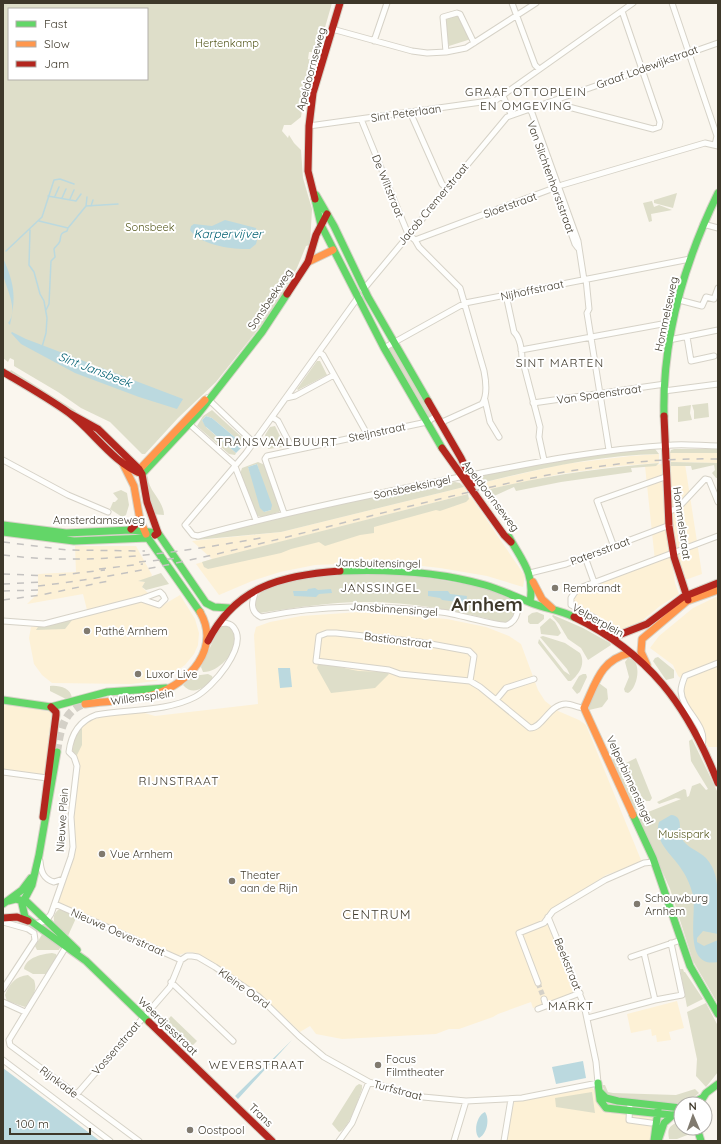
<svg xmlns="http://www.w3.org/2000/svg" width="721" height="1144" viewBox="0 0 721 1144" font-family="Quicksand,sans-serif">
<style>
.built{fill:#fdf1d6}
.green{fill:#dedec9;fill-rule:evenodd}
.water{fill:#bbd9df}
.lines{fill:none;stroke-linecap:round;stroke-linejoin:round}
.stream{stroke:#bbd9df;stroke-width:1.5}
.street-tunnel{stroke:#d4d0c7;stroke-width:5;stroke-dasharray:5 2.5;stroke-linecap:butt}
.primary-tunnel{stroke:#d4d0c7;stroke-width:8;stroke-dasharray:8 4;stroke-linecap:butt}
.street-casing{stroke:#d6d2c7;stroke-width:7}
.fast-casing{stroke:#d6d2c7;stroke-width:9}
.slow-casing{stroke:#d6d2c7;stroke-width:9}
.jam-casing{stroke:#d6d2c7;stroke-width:9}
.street{stroke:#fefefc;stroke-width:5}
.fast{stroke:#63d668;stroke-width:7}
.slow{stroke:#ff974d;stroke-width:7}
.jam{stroke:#b3261e;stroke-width:7}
.rail{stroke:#c4c2c0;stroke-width:1.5;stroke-dasharray:7 7;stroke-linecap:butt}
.poi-dot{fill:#807a6f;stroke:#fff;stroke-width:1.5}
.labels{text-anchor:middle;stroke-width:4;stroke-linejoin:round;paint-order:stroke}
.park-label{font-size:11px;fill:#56591e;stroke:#fff}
.street-label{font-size:11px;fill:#3e382a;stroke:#fff}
.poi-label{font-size:11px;fill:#3e382a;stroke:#fff;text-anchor:start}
.neighbourhood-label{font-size:12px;letter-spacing:1px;fill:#3e382a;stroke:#fff}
.water-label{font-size:12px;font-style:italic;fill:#006072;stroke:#fff}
.quarter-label{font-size:13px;letter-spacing:1px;fill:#3e382a;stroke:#fff}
.town-label{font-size:19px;font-weight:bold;fill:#3e382a;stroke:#fff}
</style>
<rect width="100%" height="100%" fill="#faf6ee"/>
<path class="built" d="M692,452L718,453V463L671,462L670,453Z
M659,454V463L618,466L560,474L486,490L481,483L564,464L631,456Z
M662,464V485L668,532L675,583L679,594L660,606L638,624L615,632L600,619L576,608L572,600L576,591L655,561L645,466Z
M667,464H685L702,574L685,580L677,556L671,515Z
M464,487L468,494L214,559L301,544L471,497L525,576L523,587L487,576L440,568L396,563H364L315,565L280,572L252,581L219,595L196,564L212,559L192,541L281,532Z
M75,546H136L152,575L150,578L139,581L145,582L142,587L149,594L87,610L83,594L27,604L38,593V574L76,572Z
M180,595L195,619L199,633L198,645L194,654L185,665L171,675L156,681L131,684L52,683L42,675L34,664L29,638L31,627L44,626L143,601L158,608Z
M718,596V747H708L701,728L683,695L685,682L678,676L673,665L650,648L659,636L693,608Z
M360,612L447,619L486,627L509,636L521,644L538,690L545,701L558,711L579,720L586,725L641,860L640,863L606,875L546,914L575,989L573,994L533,1008L531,1002L498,1014L493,1017L459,1029H449L436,1034L342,1039L316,1034L310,1026L300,1032L275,1008L254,991L222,968L196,953L188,952L176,956L58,903L70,864L74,808L79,771L78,760L72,751L73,741L80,727L89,721L105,716L141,712L155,716L258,704L254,635L256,627L270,622L301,616Z
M3,703L51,712L53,716L45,775L3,770Z
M677,1001L684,1028L669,1032L671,1040L657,1042L656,1035L652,1036L651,1029L631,1033L627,1014Z
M587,1087L592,1088L597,1093L632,1114L657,1117L653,1141H506L514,1102Z"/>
<path class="green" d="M3,3H332L318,52H309L308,59L312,60L311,63L314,64L304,97L301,117L291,125H284L282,131L288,138L289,135L294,143L301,150L303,178L312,209L310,245L306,246L297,268L270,314L216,382L178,418L145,454H142L110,422L81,408L58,392L14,366V360L10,358L8,362L3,358ZM9,9H147V79H9Z
M457,15L459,17L471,39L449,46V44H447L444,21L446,18Z
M677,193L673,208L654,203V200Z
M652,201L654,207L659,205L672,210L651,214L652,221L649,222L643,203Z
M392,347H394L429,410L431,411L432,414L428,418L388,349Z
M317,361H320L327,375L298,390L297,389Z
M11,370L76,411L73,412L9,373Z
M708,403L709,417L694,419V411L692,405Z
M691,405L690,413L692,420L678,422V407Z
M212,410L245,440L244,445L212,418L206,416L202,420L207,428L236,453L235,455L229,454L197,426L203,416Z
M275,426L284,444L283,447L268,449L265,435L270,427Z
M655,449L659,454C598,455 539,469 481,483L480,480L483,475C540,464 597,453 655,449Z
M674,449H718V453H670L671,450Z
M258,462L265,465L281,510L279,512L261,517L256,515L240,474L242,468ZM257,464L271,510L264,512L248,467Z
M671,462L718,463V478H716L712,473L715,470L714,465L692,470L691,466H671Z
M659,463L656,466L631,468L632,472L561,482L516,491L514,487L492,497L486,490C543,476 600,468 659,463Z
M149,471C143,488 164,499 164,515L151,514L146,481Z
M455,482L460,483L464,487L281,532L196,540L195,538L285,514C291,517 300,513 307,512V510L311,511L330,507V505L378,497L377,495L381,494L382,496L395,494L407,489V490Z
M121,490L127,493L129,505L126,515L122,517L110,509L113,502H115L118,499L113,493Z
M468,494L469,499L466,502L440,511L436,510L374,527V533L360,535L325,546L319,542L291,549L281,553L208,569L204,567L202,562L212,559Z
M161,573L169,584L146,590L142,587L145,582L138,581Z
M381,574L423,577L481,587L514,600L516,604L515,617L508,623H503C458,610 411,602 364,602C329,602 294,608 260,613L255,608C249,572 359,575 381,574Z
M537,612L544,615V619L538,624H530L528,622V616L532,613Z
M553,615L583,628L610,643L611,645L588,660L581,648L568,639L559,624L552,616Z
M550,618L555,622L561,633L558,636L541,634L540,627Z
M73,619L65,629L36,630L38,627Z
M223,625C253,632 224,673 203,672L201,667L220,626Z
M543,636L565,643L580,653C586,664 579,674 571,681H568L538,643L539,639L564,671L570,675L567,669L540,637Z
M658,657L674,670V678L666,680L653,661L655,658Z
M628,658C643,659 638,688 628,693L625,692L624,689L629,677L625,662Z
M321,663L358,671L387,672L389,674L375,688L331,693L317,668L318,664Z
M208,674L212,676L213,679C205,687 193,697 183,685L193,676Z
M583,674H586L587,677L580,692L577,694L572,688L579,676Z
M599,683L607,689L608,699L602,707L589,710L587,705Z
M50,686C59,685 71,688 72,698L68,700L50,691Z
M82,728V745L77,755L73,752C73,743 75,733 82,728Z
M692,739L718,793V1004L693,961L670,889L638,816L681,799L676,798L659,804L657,802L684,789L686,790L687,797L689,796L692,786L700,783L706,790L708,789L691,761L689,741Z
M616,758L621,759C626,766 625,775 629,783C633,792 642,797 645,806L643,810L634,809L612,760Z
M636,758L652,798L650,801H645L631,782L626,763Z
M58,910H64L77,916L67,938C60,931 47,920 58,910Z
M43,933L61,946L59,950H37L35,946Z
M52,953L56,954L57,956L46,974H33L24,969C26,957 43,954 52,953Z
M680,969H683L684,972H685L703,999L687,1007Z
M28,975L34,980C38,991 32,998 25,1007L7,1001L5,995C9,984 16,976 28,975Z
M706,1003L718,1026V1072L706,1087L696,1076L697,1059L687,1012Z
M171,1016L197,1041L191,1047L165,1023Z
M359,1084L362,1085V1089C358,1100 349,1129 339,1132L332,1124L356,1086Z
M602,1085H605L608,1092L613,1093L676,1095L695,1089L699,1093C691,1100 685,1103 674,1104L619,1099L607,1096Z
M592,1092L595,1113L556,1107L555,1098Z
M676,1123L681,1124V1128H688L690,1134L677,1139H669C668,1132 667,1127 676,1123Z"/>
<path class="water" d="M225,220L256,228L258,236L256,244L250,249C234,250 199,245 190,230L191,226L194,224L212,226Z
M3,258C15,285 16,297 10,325L8,323C19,309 6,289 3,274C2,269 3,263 3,258Z
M12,332L26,339L89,363L93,368L99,367L183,399L177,409L139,397L75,373L21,344L11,333Z
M206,416L212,418L244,445L236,453L205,426L202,420Z
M257,464L272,505L271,510L264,512L260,508L248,467Z
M315,588L318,590L331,589L332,593L319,594L316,597L294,596L293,591H307L308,589Z
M428,591H448L450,594L467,596L466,603L442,600L440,598L428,596Z
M278,668H290L292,687L280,688Z
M671,815C685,816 677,831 682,839C686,847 699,851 706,858C721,875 717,895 717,916C717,922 718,928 718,934L703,931L697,938V942L704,946L718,940V962C682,969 697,913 693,895C691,887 687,877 682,870C673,855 653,842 659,822Z
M292,1040L238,1099L235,1096Z
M583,1061L586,1078L556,1084L552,1067Z
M3,1068L100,1141H3Z
M485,1112C490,1119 487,1134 479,1138C473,1132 477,1115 485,1112Z"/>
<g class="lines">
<path class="stream" d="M48,196L76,201L81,194
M55,196L59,187
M62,198L66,189
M70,199L74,190
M86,206L87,197
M91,206L93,200
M39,221L68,228L86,206L118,204
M30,230L29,265L34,272L40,294L44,301L47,318L46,333L42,347
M6,251L42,217L54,180L60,179L74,184
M46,310L49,304L51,261L55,257L54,249C55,247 59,244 60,241C61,235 60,233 67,231L68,228"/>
<path class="street-tunnel" d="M538,983L544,999"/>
<path class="primary-tunnel" d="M57,752C60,732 63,710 85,704"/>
<defs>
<path id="street" d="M512,3L535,65L539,69
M672,3L717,136L715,145
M332,29L412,51L427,53L446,52L466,48L536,3
M374,41L387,3
M446,52L443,17L457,13L460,14L474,43
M503,96L511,114
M554,101L561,105L653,129L659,127L660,122L622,11
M529,108L532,113L578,241L584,280
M410,112L442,184L446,188
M361,119L408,234L415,240L419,247L460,288L484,371C486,381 488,395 482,404L440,423
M309,126L496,100L633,3
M537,138L575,244L578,248
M703,224L718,228
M415,240L562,185L705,143L718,146
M586,279L589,309L587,313L609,450
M363,290L507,117L718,43
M506,295L514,332C520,337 522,351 522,358L540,427L539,437L544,460
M359,296L246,453L185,525L193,535L198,536C283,513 368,495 455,478C527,464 599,449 673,445C688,444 703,446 718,446
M679,300L702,306L706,297L714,299L718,288
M687,337L691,361L714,356
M669,340L718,330
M384,348L465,303L690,259
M521,350L673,322
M319,352L323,355L367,434
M664,391L718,384
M207,398L254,443
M286,398L295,396L334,375
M485,400L490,422L499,437
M533,403L665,384
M272,417L278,421L293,450
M187,422L234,464L256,520
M3,460L68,495L108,512
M668,511L677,509L705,479L709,480L718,502
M284,513L265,459L267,456L427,422L436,416
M614,547L597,501L665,477
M585,557L594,582
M530,573L566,564L670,525
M256,591C252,601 249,611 261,617C323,604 380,605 441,612C454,613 500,627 507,625C519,620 519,607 516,596
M160,592L163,595L165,599L159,605L141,599Z
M3,621L44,624L141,599
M604,632L595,618L571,605V598L577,589L718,536
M470,681L474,656L469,651L420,642L336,633H327L319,636L316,661L389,670L400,674L470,681L480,687L530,728C543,728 549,704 566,704C572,704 578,708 584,708
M496,700L506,688L534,679
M702,745C708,725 682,711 681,691C681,686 683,681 685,676L718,663
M3,772L47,778
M40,861C41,871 43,879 54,882L63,879
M55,904L181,960
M3,922L28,929L34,933L35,940L3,989
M34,924L46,921L51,914L71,857L73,847L71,817L77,766L74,757L69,752C71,735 79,721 96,715C127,709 166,712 195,697C212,688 248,647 234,628C230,622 224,623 218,624
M67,945L9,1040L10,1045L139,1141
M644,953L655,1000
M631,957L681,940
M171,982L233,1041
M538,983L519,933L544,923L553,911L605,880L644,863L653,862
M544,999L546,1006
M3,1002L25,1012
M538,1009L580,993
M588,1018L655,1000L682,995L671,943
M3,1060L110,1141
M76,1095L170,987L181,960L187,956H192L198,957L215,967L259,997L299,1036L324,1057L369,1082L423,1097L466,1101L522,1098L598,1083L596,1062L584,1005L548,917
M630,1103L629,1120L651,1123
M339,1141L352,1123L369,1082
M454,1141L466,1101
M504,1141L511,1099"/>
<path id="fast" d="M316,195L334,226L368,297L428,401
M315,199L321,225L384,348L442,448
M664,416C662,338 684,263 718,193
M142,474L198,414L262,332L287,294
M3,525L66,533L131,530L158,533L206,603L214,607L229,608
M3,532L74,541L148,538L200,612
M509,537C522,561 535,573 530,602
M340,571C388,569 440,572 485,585C502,590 518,598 534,604C548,609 560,610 574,617
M3,700L51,707L107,692L166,688
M57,752L39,855L32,885L22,904L25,917L86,961L149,1022
M633,815L653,858L690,966L718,1014
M8,901L16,899L27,902L77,950
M3,904L22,890L31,878
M598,1083L600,1100L606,1108L681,1116
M600,1092L606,1098L618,1101L681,1108
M691,1104L702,1098
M699,1104L706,1093L718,1084
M697,1128L701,1141
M654,1141L658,1110
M658,1141L664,1123L673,1115"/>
<path id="slow" d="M308,262L333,250
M122,462L134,486L140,520L146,534
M137,472L205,400
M533,582L542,599L552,608
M630,653C600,660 596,683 584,708L633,815
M647,665L641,652L642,639L687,601L718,590
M85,704C108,701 133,701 155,694C190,683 221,648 200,612"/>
<path id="jam" d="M315,199L308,171L309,126L313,93L340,3
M287,294L308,262L316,235L327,214
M3,372C25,385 48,398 69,413C93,431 113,463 142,474
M428,401L461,458L473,483
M69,413L98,429L139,469L142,474L147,502L158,533L155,535
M664,416L669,526L674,557L688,600
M442,448L504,535L511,542
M131,529L140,520
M574,617C649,653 688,706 718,783
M611,638L647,624L683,597L718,583
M208,641C236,586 283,575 340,571
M43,817L56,715V712L51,707
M3,918L17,917L28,921
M149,1022L272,1141"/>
</defs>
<use href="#street" class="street-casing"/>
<use href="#fast" class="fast-casing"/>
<use href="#slow" class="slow-casing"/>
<use href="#jam" class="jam-casing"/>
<use href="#street" class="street"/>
<use href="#fast" class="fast"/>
<use href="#slow" class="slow"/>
<use href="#jam" class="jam"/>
<path class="rail" d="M3,542L67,550L145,551
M3,555C90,566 175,553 261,538
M139,562L180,558
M99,569L143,564
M3,574L52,576L105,570
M3,584L43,582
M38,586C170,571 294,534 423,503C524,479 612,457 718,459
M3,591L39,590
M3,600L41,595L113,580"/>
</g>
<g class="poi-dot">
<circle cx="555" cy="588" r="4"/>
<circle cx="87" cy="631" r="4"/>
<circle cx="138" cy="674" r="4"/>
<circle cx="102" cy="854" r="4"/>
<circle cx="232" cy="881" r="4"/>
<circle cx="637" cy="904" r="4"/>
<circle cx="378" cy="1065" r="4"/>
<circle cx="190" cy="1130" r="4"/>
</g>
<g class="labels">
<g class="park-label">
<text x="227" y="47">Hertenkamp</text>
<text x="150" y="231">Sonsbeek</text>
<text x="684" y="838">Musispark</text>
</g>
<g class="street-label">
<text transform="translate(647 67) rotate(-20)" y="4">Graaf Lodewijkstraat</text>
<text transform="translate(311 69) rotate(-75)" y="4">Apeldoornseweg</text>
<text transform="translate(406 113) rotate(-8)" y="4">Sint Peterlaan</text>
<text transform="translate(551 177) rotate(70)" y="4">Van Slichtenhorststraat</text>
<text transform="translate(388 186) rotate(68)" y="4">De Wiltstraat</text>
<text transform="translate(433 204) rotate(-50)" y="4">Jacob Cremerstraat</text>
<text transform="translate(510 205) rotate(-20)" y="4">Sloetstraat</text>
<text transform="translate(532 290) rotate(-12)" y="4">Nijhoffstraat</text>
<text transform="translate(270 299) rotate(-56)" y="4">Sonsbeekweg</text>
<text transform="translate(666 314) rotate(-78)" y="4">Hommelseweg</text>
<text transform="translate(599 394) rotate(-8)" y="4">Van Spaenstraat</text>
<text transform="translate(377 432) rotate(-12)" y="4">Steijnstraat</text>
<text transform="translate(412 487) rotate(-12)" y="4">Sonsbeeksingel</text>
<text transform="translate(491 496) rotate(53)" y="4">Apeldoornseweg</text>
<text x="99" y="524">Amsterdamseweg</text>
<text transform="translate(682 523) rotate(82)" y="4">Hommelstraat</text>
<text transform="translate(600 551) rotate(-20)" y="4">Patersstraat</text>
<text transform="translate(378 563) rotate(1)" y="4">Jansbuitensingel</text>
<text transform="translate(394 609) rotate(4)" y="4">Jansbinnensingel</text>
<text transform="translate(598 620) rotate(29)" y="4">Velperplein</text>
<text transform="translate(398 640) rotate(7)" y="4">Bastionstraat</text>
<text transform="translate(142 697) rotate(-8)" y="4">Willemsplein</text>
<text transform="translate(630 780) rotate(65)" y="4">Velperbinnensingel</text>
<text transform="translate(62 820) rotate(-86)" y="4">Nieuwe Plein</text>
<text transform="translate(118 932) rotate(24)" y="4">Nieuwe Oeverstraat</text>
<text transform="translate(568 964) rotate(68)" y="4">Beekstraat</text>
<text transform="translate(244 988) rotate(36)" y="4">Kleine Oord</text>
<text transform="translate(168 1026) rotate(44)" y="4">Weerdjesstraat</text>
<text transform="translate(116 1048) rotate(-49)" y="4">Vossenstraat</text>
<text transform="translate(59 1082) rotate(37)" y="4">Rijnkade</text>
<text transform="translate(398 1090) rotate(15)" y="4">Turfstraat</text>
<text transform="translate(261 1115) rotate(44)" y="4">Trans</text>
</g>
<g class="poi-label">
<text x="563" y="592">Rembrandt</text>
<text x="95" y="635">Pathé Arnhem</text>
<text x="146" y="678">Luxor Live</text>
<text x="110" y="858">Vue Arnhem</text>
<text x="240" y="879">Theater<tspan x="240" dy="13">aan de Rijn</tspan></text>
<text x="645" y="902">Schouwburg<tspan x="645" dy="13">Arnhem</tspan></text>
<text x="386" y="1063">Focus<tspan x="386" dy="13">Filmtheater</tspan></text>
<text x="198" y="1134">Oostpool</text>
</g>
<g class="neighbourhood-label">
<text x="526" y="96">GRAAF OTTOPLEIN<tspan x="526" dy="14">EN OMGEVING</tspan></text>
<text x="560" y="367">SINT MARTEN</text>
<text x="277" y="446">TRANSVAALBUURT</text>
<text x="380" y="592">JANSSINGEL</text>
<text x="179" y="785">RIJNSTRAAT</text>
<text x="571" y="1010">MARKT</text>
<text x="257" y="1069">WEVERSTRAAT</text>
</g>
<g class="water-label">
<text x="228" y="238">Karpervijver</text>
<text transform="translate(95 370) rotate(21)" y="4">Sint Jansbeek</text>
</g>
<g class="quarter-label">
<text x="377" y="919">CENTRUM</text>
</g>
<g class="town-label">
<text x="487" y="611">Arnhem</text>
</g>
</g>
<rect width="721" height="1144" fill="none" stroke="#3e382a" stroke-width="8"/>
<rect x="8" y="8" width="140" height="72" fill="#ffffff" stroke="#b2afaa"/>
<rect x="16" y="21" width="20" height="6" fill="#63d668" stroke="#b2afaa"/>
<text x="44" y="28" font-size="12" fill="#3e382a">Fast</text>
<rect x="16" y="41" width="20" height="6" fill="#ff974d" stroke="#b2afaa"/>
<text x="44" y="48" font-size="12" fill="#3e382a">Slow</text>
<rect x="16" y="61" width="20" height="6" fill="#b3261e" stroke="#b2afaa"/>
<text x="44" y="68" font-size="12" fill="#3e382a">Jam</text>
<g transform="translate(693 1116) rotate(358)"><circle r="19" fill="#ffffff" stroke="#b2afaa"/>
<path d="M0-3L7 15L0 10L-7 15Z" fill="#807a6f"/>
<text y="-6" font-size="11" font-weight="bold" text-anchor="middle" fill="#3e382a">N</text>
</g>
<path d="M10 1128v6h80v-6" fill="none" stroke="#3e382a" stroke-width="2"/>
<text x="16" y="1128" font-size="12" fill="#3e382a" stroke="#ffffff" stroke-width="3" paint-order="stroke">100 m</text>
</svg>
